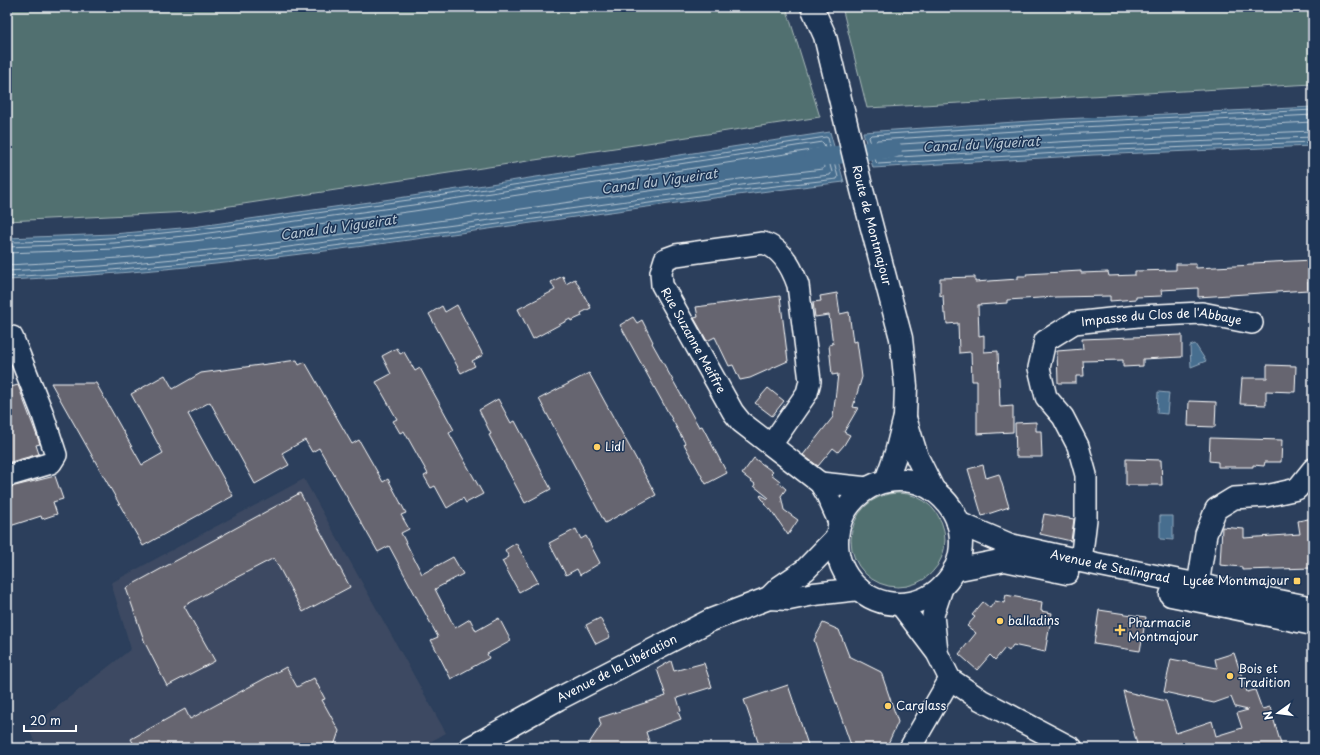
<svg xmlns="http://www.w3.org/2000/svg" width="1320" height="755" viewBox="0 0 1320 755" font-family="'Playpen Sans',sans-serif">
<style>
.built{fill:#3d4a62}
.green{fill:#517070;stroke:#a8b8b8}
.water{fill:#476e8f;stroke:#91a8bc}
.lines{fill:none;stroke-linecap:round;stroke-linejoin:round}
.shore{stroke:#b5c5d2;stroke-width:1}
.canal{stroke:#476e8f;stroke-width:18}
.building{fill:#666570;stroke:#fff}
.minor-casing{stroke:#fff;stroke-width:24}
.secondary-casing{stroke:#fff;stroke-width:25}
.minor{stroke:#1d3557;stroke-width:21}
.secondary{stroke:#1d3557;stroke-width:22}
.poi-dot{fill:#ffd166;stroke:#1d3557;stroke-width:1.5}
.labels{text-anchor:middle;stroke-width:3;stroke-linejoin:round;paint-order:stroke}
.street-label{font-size:12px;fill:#fff;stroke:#1d3557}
.poi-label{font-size:12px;fill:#fff;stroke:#1d3557;text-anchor:start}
.water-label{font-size:13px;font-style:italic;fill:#b5c5d2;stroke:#1d3557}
</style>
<rect width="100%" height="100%" fill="#2c3f5c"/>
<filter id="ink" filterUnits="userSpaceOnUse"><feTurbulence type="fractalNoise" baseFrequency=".025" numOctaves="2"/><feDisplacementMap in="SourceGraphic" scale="8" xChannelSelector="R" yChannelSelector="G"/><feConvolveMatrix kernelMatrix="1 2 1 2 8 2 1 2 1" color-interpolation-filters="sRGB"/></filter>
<g filter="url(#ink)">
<path class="built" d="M304,479L446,733L419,748H37L29,729L131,649L111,583Z"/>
<path class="green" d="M7,7H786L820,117L190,212L7,221Z
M842,7H1313V84L867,108Z
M851 540a47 47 0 1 1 94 0a47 47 0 1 1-94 0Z"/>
<path class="water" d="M1313,107V146L1093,155L873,168L863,132L1062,119Z
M830,132L844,182C649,204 455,236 260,259C176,269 92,276 7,280V238L113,234L193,227L412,196Z
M1195,344L1206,361L1191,367L1190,346Z
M1158,392L1169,393L1167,414L1157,413Z
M1160,516H1173V540L1160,539Z"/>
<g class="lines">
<path class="shore" d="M1313,110L1062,123L871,135L869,137L876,162L878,164L1092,151L1313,142
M1313,115L1062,128L877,140L876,142L880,157L882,158L1092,146L1313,137
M1313,122L1063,134L885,145L883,147L884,151L886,152L1092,140L1313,131
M7,242C125,242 241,224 358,207C514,186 670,161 826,137L828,138L838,177L837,179L750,189L455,230L258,256L101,271L7,277
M7,247L114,243L194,235L413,205L822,142L824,144L832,172L830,175L749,184L454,225L258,251L101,266L7,271
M7,253L114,249L194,241L414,211L818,149L820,150L824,167L823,169C634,190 447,222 258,245C175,254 91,261 7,265"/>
<path class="canal" d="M813,158L869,151L893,149"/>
</g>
<path class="building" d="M1313,260V282H1308V290L1198,297V288L1161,290L1162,296L1136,297V299L1110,301V296L1056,297L1007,300V303L978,305L979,336L984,335V352L998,351L1000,407L1013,406V432L977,434V381H972L971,352L959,353L958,323L947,324L946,314H944L943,295L940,296V278L975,277V282L1018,279V276H1027L1026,274L1081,271V273L1108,272L1109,276L1135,275V271L1176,270V264H1196V268L1253,265V263Z
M563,276L566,284L575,279L591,308L581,313L582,316L571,321L570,319L533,339L518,309L555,290L551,282Z
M837,293L840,314L849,312L853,342L857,341L862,377L853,407L858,408L844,432L850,435L844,445L838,452L833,448L818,466L803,455L833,417L838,374L832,375L829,345L833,344L829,315L815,317L813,302L821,301L820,296Z
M780,296L788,361L750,378L740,380L733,365L729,366L715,337L707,341L694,318L698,317L696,307Z
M457,305L483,355L472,361L475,366L461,373L429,314L442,306L445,312Z
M633,317L637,323L642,320L653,342L652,343L699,427L702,426L727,473L706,484L684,444L685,443L620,325Z
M1182,335V357L1143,359V366L1123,367V360L1083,361L1084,376H1076V383H1058L1057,351L1083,349L1082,339Z
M397,348L400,354L404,352L415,371L420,368L454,430L449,433L483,494L466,503L463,498L447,508L435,486L431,488L428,483L424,476L428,474L404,431L400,433L393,421L397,419L376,382L391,374L382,356Z
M297,360L299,365L305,362L352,444L359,440L383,482L388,479L406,513L401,515L409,529L401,533L422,574L453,557L463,574L435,589L455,628L470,619L476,631L499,618L511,641L487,654L489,658L451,679L431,640L438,637L389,546L378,552L319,448L312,452L305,440L282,453L289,465L255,484L210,402L188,414L233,496L143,546L51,383H96L142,465L163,453L131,394L165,375L173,389L201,373Z
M1267,365L1296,366L1295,392L1266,391V405L1240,404L1242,378H1267Z
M589,373L656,495L605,523L539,399Z
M18,385L40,444L36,445L39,454L7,463V388Z
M768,388L784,401L772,416L755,403Z
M498,399L511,423L515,421L551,489L525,503L489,435L491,434L479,410Z
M1189,401L1216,402L1215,427L1188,426Z
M1036,422V431H1041L1042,457H1016L1015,423Z
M1210,438L1282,440L1281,462H1265L1264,466L1253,465V467H1218V462L1209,461Z
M754,458L773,472L771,474L780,481L778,484L779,483L786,489L781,496L784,510L798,520L788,535L771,510L764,504L765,503L760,496L761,495L768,499L769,498L754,486L755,484L742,474Z
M1126,459L1161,460L1162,485H1126Z
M983,465L986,478L999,474L1009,507L982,516L968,469Z
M55,476L63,499L53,502L57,514L42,519L41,516L7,527V488Z
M300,493L350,587L303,612L274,558L222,585L184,606L215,661L167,686L145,643L126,588Z
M1044,514L1074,519L1071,541L1040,534Z
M1313,518V568L1242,570V567L1220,565L1222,527L1244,529V538L1300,534L1298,521Z
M576,529L581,539L586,536L600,563L580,575L577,569L566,575L549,543Z
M516,543L538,582L519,592L502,561L509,557L505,550Z
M1006,595L1042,602L1041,611L1052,613L1045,652L1013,645L1009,651L1005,648L995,660L990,655L977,670L959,654L976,633L967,626L975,617L972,615L983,602L990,608L995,601L1004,603Z
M1099,610L1146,617L1140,651L1094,644Z
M600,618L610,637L596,644L586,625Z
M823,623L839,630L849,656L881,672L898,722L886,748H852L814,640Z
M1234,653L1247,692L1255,690L1262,709L1270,707L1282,748H1138L1123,691L1166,701L1176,733L1212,721L1216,736L1242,728L1237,713L1248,710L1235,707L1231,697L1214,703L1164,692L1171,659L1217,668L1215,659Z
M671,661L674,671L704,663L712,687L677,698L681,711L678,712L681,719L646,732L651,748H586L601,725L599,718L666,696L657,669Z
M286,667L297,687L314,678L325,699L322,700L339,731L335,743L326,748H136L131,739L185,709L190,719Z
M788,685L809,748H760L744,700Z"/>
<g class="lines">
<defs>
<g id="minor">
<path d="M7,337H12L15,344L42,412L56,455L51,463L7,476"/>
<path id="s1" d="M771,445L807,393L810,381L798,285C792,268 782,248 763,243L676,255L665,259L661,272L662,285L733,412L741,422L820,483L827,495L840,524"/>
<path d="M820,483L868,488"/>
<path id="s2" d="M1081,561L1086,519V475L1078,446L1063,417L1046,397L1039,368L1045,341L1074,323L1138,316L1202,313L1252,323"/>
<path d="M1198,585L1206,534L1216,509L1234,498L1266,496L1297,489L1313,469"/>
<path d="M900,604L937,653L950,679L981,700L1072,748"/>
<path d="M937,652L933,615L943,585"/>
<path d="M910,748L950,679"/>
</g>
<g id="secondary">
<path id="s3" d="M812,7L825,36L862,190L901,338L906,386L905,417L896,453L886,481"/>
<path d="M905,418L917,457L934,491"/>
<circle cx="899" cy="542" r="62"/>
<path id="s4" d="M958,523L1010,545L1081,561L1313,608"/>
<path d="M954,570L1005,560L1067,573"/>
<path d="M1171,595L1313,624"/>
<path d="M769,598L780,587L805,570L837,537"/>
<path id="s5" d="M470,748L558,699L711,620L769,598L789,599L814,594L859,589"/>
</g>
</defs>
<use href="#minor" class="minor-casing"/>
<use href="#secondary" class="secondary-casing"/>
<use href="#minor" class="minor"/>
<use href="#secondary" class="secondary"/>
</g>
</g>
<g class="poi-dot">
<circle cx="597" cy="447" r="4"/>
<rect x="1293" y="577" width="8" height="8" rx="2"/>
<circle cx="1000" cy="621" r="4"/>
<path d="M1118 624h4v4h4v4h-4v4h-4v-4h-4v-4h4z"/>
<circle cx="1230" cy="676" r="4"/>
<circle cx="888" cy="706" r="4"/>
</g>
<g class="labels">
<g class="street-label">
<text dy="4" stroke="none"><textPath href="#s3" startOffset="227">Route de Montmajour</textPath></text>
<text dy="4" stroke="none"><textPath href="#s2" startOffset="355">Impasse du Clos de l'Abbaye</textPath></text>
<text dy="4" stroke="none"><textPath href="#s1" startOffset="419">Rue Suzanne Meiffre</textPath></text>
<text dy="4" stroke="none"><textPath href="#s4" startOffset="159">Avenue de Stalingrad</textPath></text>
<text dy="4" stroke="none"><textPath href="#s5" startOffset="167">Avenue de la Libération</textPath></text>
</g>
<g class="poi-label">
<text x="605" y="451">Lidl</text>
<text x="1289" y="585" text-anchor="end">Lycée Montmajour</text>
<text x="1008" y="625">balladins</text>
<text x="1128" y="627">Pharmacie<tspan x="1128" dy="14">Montmajour</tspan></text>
<text x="1238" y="673">Bois et<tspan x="1238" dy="14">Tradition</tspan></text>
<text x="896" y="710">Carglass</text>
</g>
<g class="water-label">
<text transform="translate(981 144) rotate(-3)" y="5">Canal du Vigueirat</text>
<text transform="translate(659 181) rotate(-8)" y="5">Canal du Vigueirat</text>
<text transform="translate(338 227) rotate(-8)" y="5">Canal du Vigueirat</text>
</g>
</g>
<rect width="1320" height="755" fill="none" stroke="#1d3557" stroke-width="24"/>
<rect x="12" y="12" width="1296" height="731" fill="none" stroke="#fff" stroke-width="1.5" filter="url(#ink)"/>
<g transform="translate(1278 713) rotate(256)" stroke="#1d3557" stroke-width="3" paint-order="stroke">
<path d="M0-3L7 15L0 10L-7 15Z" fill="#ffffff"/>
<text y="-6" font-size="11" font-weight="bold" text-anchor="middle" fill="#ffffff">N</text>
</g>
<path d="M24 725v6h52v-6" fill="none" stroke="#ffffff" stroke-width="2"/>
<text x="30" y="725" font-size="12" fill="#ffffff" stroke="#1d3557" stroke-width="3" paint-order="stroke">20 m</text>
</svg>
